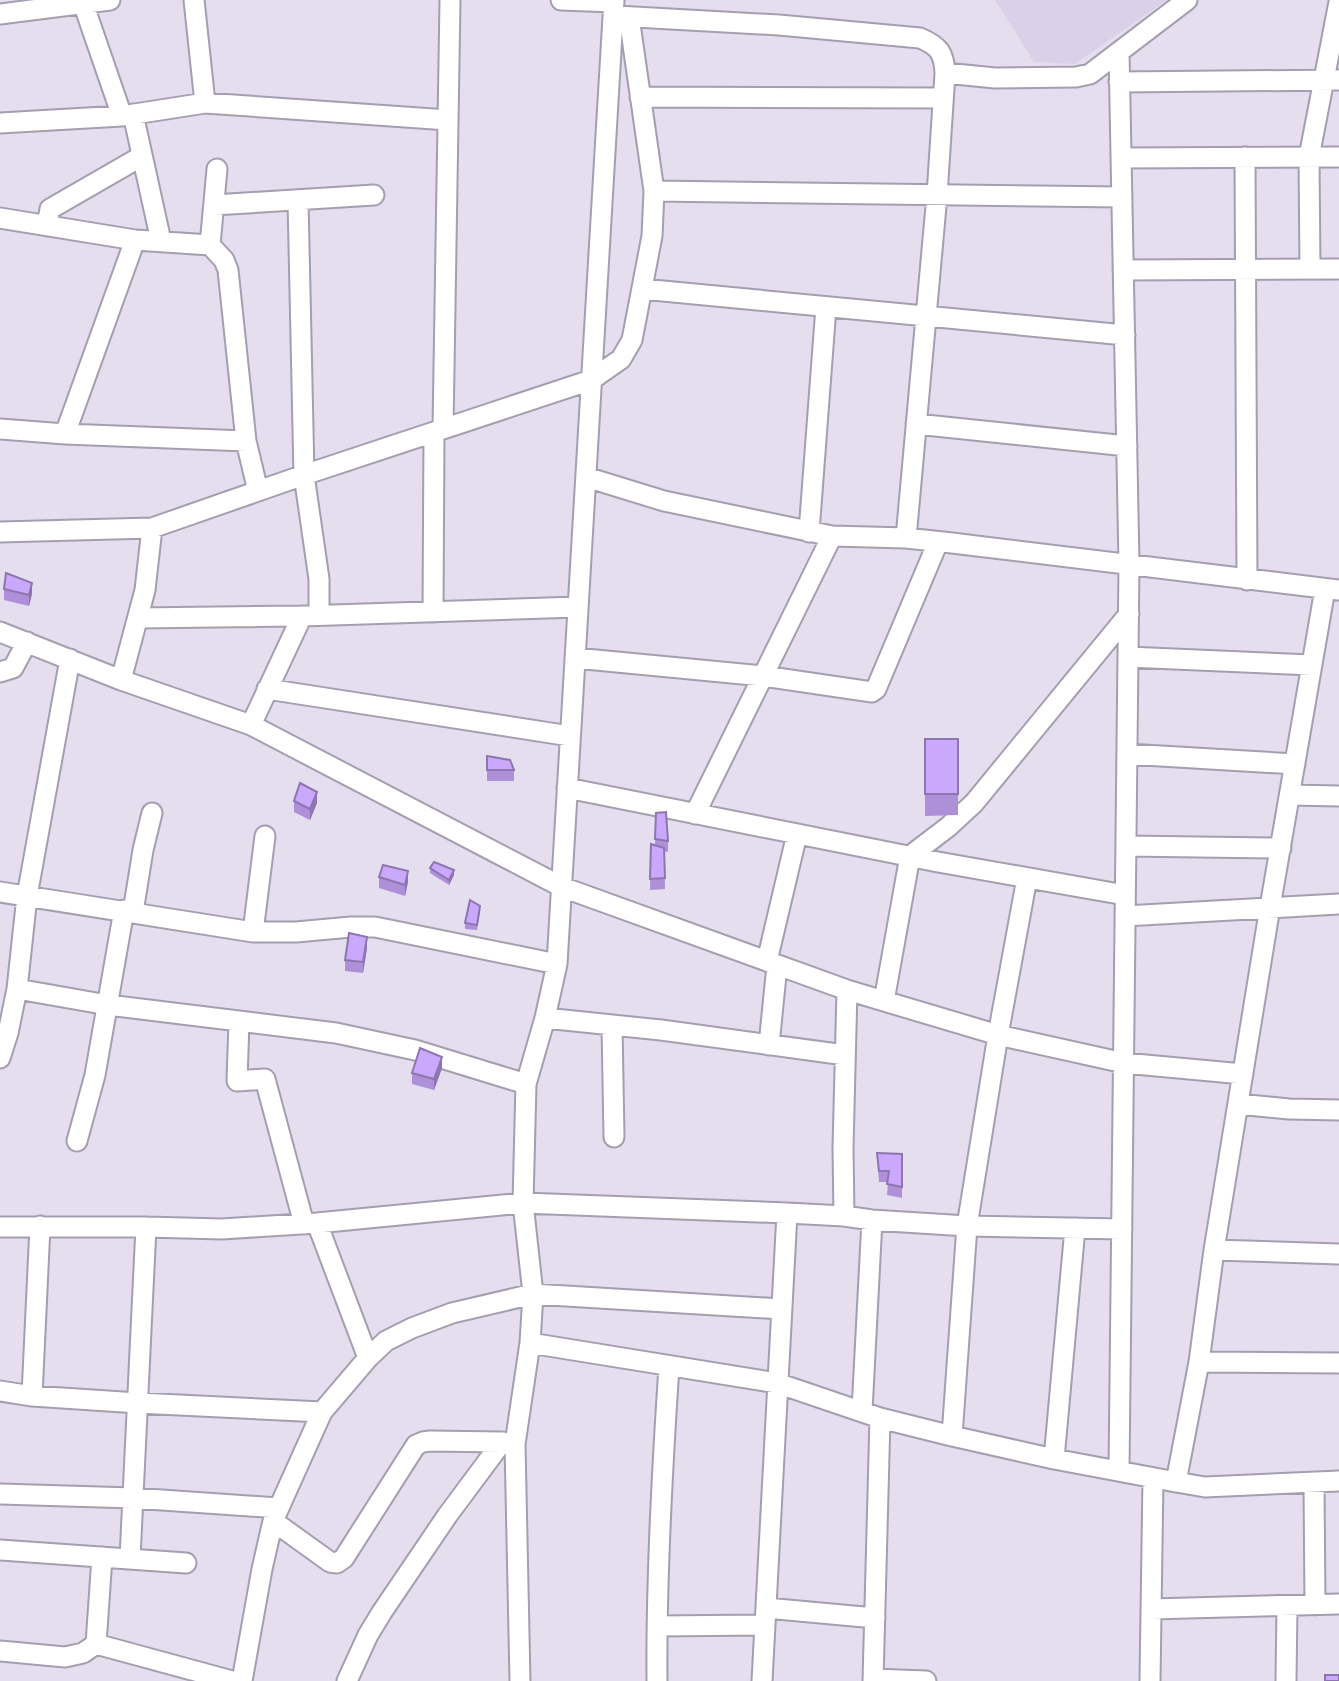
<svg xmlns="http://www.w3.org/2000/svg" width="1339" height="1681" viewBox="0 0 1339 1681" font-family="'PT Sans Narrow',sans-serif">
<style>
.built{fill:#dad1e9}
.lines{fill:none;stroke-linecap:round;stroke-linejoin:round}
.minor-casing{stroke:#a49eae;stroke-width:23}
.minor{stroke:#fff;stroke-width:19}
.wall{fill:#ae90d9}
.shaded-wall{fill:#8d76b0}
.building{fill:#caa8fc;stroke:#8d76b0;stroke-width:2}
</style>
<rect width="100%" height="100%" fill="#e4deef"/>
<path class="built" d="M995,0H1167L1075,64L1034,62Z"/>
<g class="lines">
<defs>
<path id="minor" d="M194,0L205,103
M561,0L613,2
M83,3L122,116
M0,14L110,0
M617,16L779,25L920,38C939,46 944,53 945,73L937,195L906,538
M945,73L995,78L1076,77L1090,74L1187,0
M1119,82L1339,80
M640,97L943,98
M133,114L161,241
M0,123L122,116L205,103L448,120
M1245,157L1247,580
M1121,158L1339,157
M654,191L1122,197
M298,200L304,475L319,579V615
M214,205L374,195
M0,218L135,240
M47,226L50,209L142,156
M210,245L217,169
M1310,269L1309,157L1339,2
M1123,270L1339,269
M642,289L1125,335
M916,424L1127,446
M0,429L65,434L135,240L210,245L224,260L228,270L246,441L258,491
M443,429L450,0
M65,434L246,441
M586,477L664,501L832,536L906,538L952,543L1339,590
M0,532L152,528L304,475L591,380L621,359L632,340L652,236L654,191L629,17
M809,532L826,307
M433,612L434,432
M138,618L302,616
M0,632L121,680L251,725L562,887L847,990L998,1035L1124,1063L1243,1074
M1128,657L1312,665
M575,658L763,676L872,692L876,689L938,542
M0,672L13,668L27,642
M121,680L145,590L152,528
M267,689L570,736
M251,725L302,616L578,607
M1127,754L1295,764
M567,788L938,862L1125,895
M1290,795L1339,796
M695,814L832,536
M1126,846L1281,848
M0,892L253,932H296L351,927H375L557,964
M133,912L143,850L152,813
M1125,916L1339,904
M253,932L265,836
M767,961L797,834
M17,989L27,896L70,659
M884,1001L910,856L948,827L974,803L1129,614
M545,1018L661,1030L845,1055
M239,1021L237,1081L265,1079L304,1224
M612,1025L614,1137
M769,1045L777,965
M0,1058L8,1033L17,989L108,1005L336,1033L415,1050L526,1084
M1238,1104L1289,1109L1339,1110
M77,1141L95,1075L124,910
M844,1216L843,1148L847,990
M317,1223L368,1358
M0,1227H146L222,1229L317,1223L523,1203L787,1213L844,1216L872,1220L967,1226L1122,1229
M1214,1250L1339,1254
M530,1343L777,1383L880,1418L952,1436L1054,1459L1176,1482L1205,1487L1339,1481
M1199,1362L1339,1363
M0,1391L32,1396L138,1403L322,1412L368,1358L386,1341L412,1328L452,1313L533,1294L781,1309
M32,1396L40,1226
M862,1411L872,1220
M952,1436L967,1226L998,1035L1027,878
M1054,1459L1075,1228
M1119,1471L1129,564L1119,52
M1176,1482L1199,1362L1214,1250L1270,907L1325,589
M1314,1483L1315,1605
M0,1494L133,1498L278,1508
M273,1521L330,1562L337,1563L344,1558L416,1445L423,1442L430,1441L502,1442L515,1444
M0,1550L186,1563
M102,1557L96,1644L232,1681
M130,1558L146,1227
M766,1608L875,1618
M1151,1609L1339,1604
M657,1626L765,1625
M0,1651L65,1657L83,1653L96,1644
M873,1679L926,1681
M242,1681L262,1569L273,1521L322,1412
M347,1681L368,1635L382,1612L447,1516L502,1442
M520,1681L515,1444L530,1343L533,1294L523,1203L526,1084L545,1018L557,964L614,0
M657,1681C656,1576 662,1471 669,1367
M762,1681L787,1213
M873,1681L880,1418
M1150,1681L1153,1478
M1286,1681L1287,1606"/>
</defs>
<use href="#minor" class="minor-casing"/>
<use href="#minor" class="minor"/>
</g>
<path class="wall" d="M4,589L32,594L29,606L4,600Z
M925,739H958V815L925,816Z
M487,756L514,770V781H487Z
M294,801L317,803L310,820L294,812Z
M656,813L668,841V852L664,851L665,889L650,890L651,844L655,846Z
M430,868L454,875L449,885L430,873Z
M379,877L408,882L405,896L379,888Z
M480,912L477,930L465,929V923Z
M367,948L363,973L345,971V960Z
M442,1068L434,1090L412,1084V1073Z
M877,1153L902,1154V1198L887,1195L888,1182H879Z"/>
<path class="shaded-wall" d="M32,583V594L29,606V595Z
M317,792V803L310,820V809Z
M454,870V875L449,885V880Z
M408,871V882L405,896V885Z
M367,937V948L363,973V962Z
M442,1057V1068L434,1090V1079Z"/>
<path class="building" d="M6,573L32,583L29,595L4,589Z
M925,739H958V794H925Z
M487,756L510,760L514,770H487Z
M300,783L317,792L310,809L294,801Z
M666,812L668,841L655,839L656,813Z
M651,844L664,848L665,878L650,879Z
M434,862L454,870L449,880L430,868Z
M383,865L408,871L405,885L379,877Z
M470,900L480,906L477,925L465,923Z
M349,933L367,937L363,962L345,960Z
M420,1048L442,1057L434,1079L412,1073Z
M877,1153L902,1154V1187L887,1184L889,1171H879Z
M1325,1675H1339V1681H1325Z"/>
</svg>
